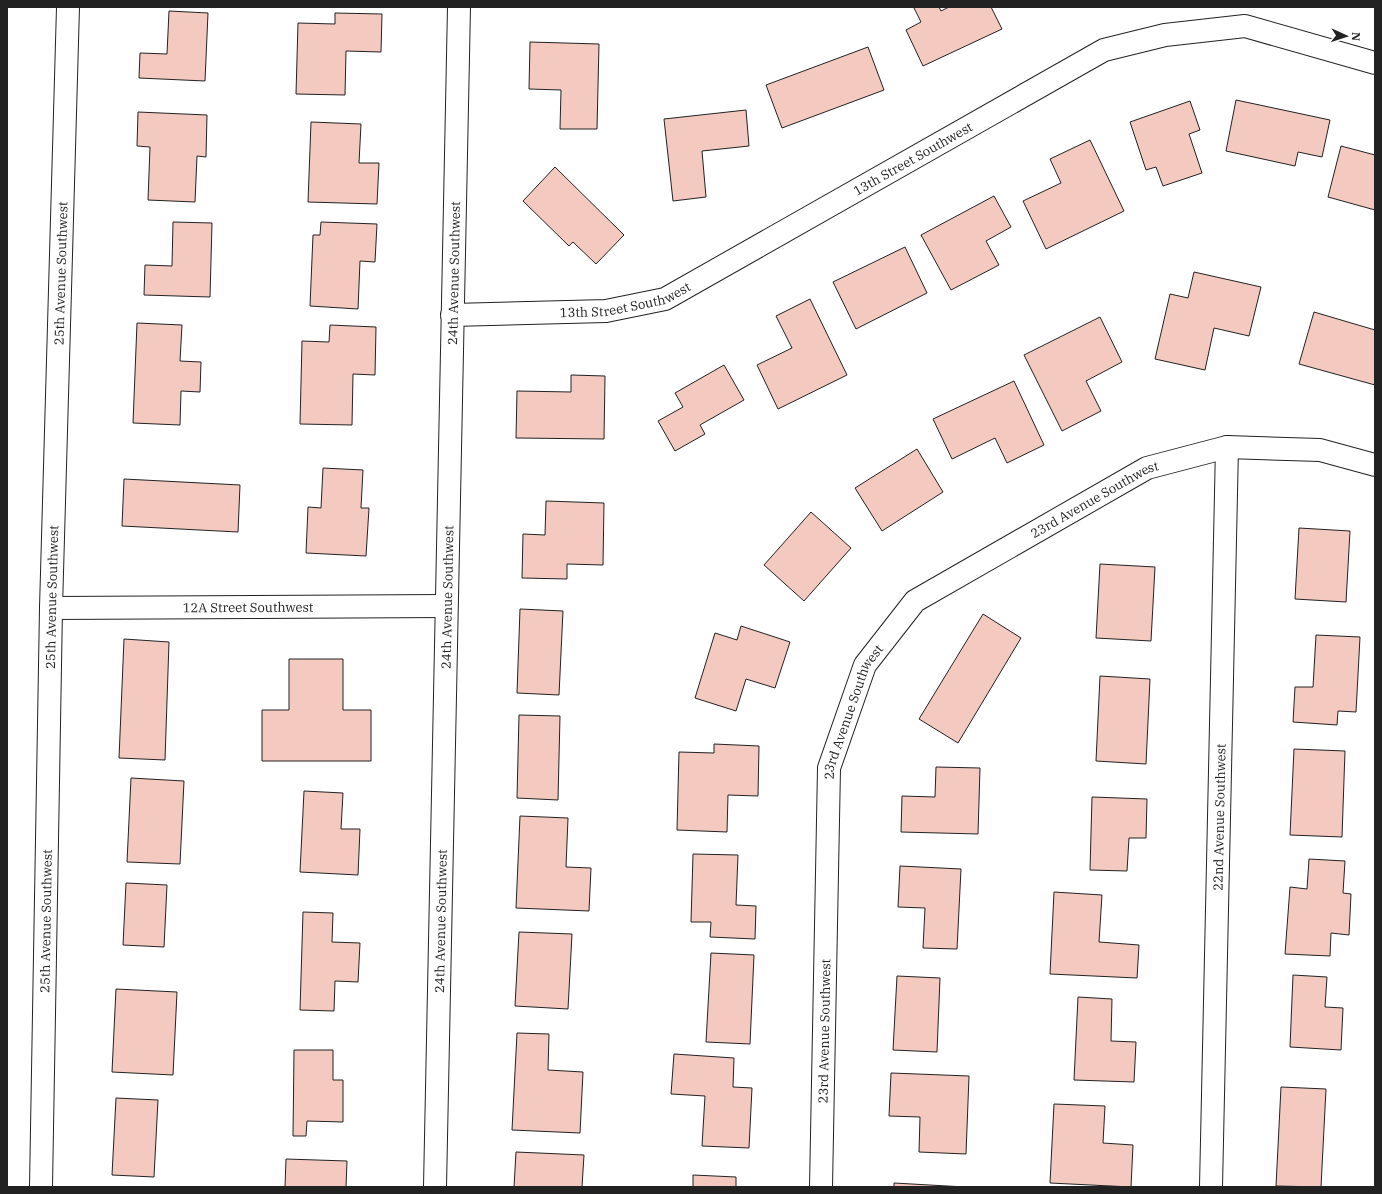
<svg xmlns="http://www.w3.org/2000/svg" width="1382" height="1194" viewBox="0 0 1382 1194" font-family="'IBM Plex Serif',serif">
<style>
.building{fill:#f3c9c0;stroke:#222}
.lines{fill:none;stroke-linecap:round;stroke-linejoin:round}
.street-casing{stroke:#222;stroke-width:24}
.street{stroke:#fff;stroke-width:22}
.labels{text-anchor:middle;stroke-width:3;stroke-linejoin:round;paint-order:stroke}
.street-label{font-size:13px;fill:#222;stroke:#fff}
</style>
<rect width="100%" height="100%" fill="#fff"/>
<path class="building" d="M916,7H939L941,11L949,7H991L1002,29L923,66L906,30L921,22L914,8Z
M169,11L208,13L205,81L139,78L140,53L167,54Z
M335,13L382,14L381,52L346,51L345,95L296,94L298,23L335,24Z
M530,42L599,44L597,129H560L561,90L529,89Z
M868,47L884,90L782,128L766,85Z
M1236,100L1330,120L1322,157L1298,152L1295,166L1226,151Z
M1190,101L1200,130L1189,134L1202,173L1163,186L1156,167L1146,170L1130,122Z
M746,110L749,146L702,151L706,197L673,201L664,119Z
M138,112L207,115L206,157L197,156L195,202L148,200L150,147L137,146Z
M311,122L361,124L359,163H379L377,204L308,202Z
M1090,140L1124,211L1046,249L1023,201L1061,183L1050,159Z
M1341,146L1375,155V210L1328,197Z
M555,167L624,235L596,264L573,242L569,246L523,201Z
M994,196L1011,227L986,241L999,265L951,290L921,235Z
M173,222L212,223L210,297L144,295L145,265L172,266Z
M321,222L377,224L375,262L360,261L358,309L310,306L313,235H320Z
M905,247L927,293L856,329L833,282Z
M1194,272L1261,287L1249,336L1214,328L1205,370L1155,359L1170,294L1188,298Z
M810,299L847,375L778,409L757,365L792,348L776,316Z
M1314,312L1375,330V385L1299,364Z
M1100,317L1122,362L1086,381L1101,411L1062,431L1024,355Z
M137,323L182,325L180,361L201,362L200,392L181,391L180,425L133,423Z
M330,325L376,327L375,375L353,374L352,425L300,424L302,341L329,342Z
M724,365L744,400L700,425L705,434L675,451L658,421L683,407L675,393Z
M571,375L605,376L604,439L516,438L517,391L571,392Z
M1014,381L1044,445L1007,463L995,438L952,459L933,419Z
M917,449L943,492L882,531L855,488Z
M323,468L363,470L361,508H369L366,556L306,553L308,507L321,508Z
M124,479L240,485L238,532L122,526Z
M546,501L604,503L603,565L567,564V579L522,578L523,534L545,535Z
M811,512L851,548L804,601L764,565Z
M1299,528L1350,531L1346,602L1295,599Z
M1100,564L1155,567L1151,641L1096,638Z
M520,609L563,611L559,695L517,693Z
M983,614L1021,638L958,743L919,719Z
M741,626L790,642L775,688L746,679L736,711L695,698L715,633L737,640Z
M1316,635L1360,637L1356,712L1338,711L1337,725L1293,722L1295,687H1313Z
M124,639L169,642L165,760L119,758Z
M289,659H343V710H371V761H262V710H289Z
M1100,676L1150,679L1146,764L1096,761Z
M519,715L560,716L558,800L517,798Z
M714,744L759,746L758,796L728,795L727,832L677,830L679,752L714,753Z
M1294,749L1345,751L1342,837L1290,835Z
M936,767L980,768L978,834L901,832L902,796L935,797Z
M131,778L184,781L180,864L127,862Z
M304,791L343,793L341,829H360L358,875L300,872Z
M1092,797L1147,799L1146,838H1129L1127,871L1090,870Z
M520,816L568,818L566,867L591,868L589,911L516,908Z
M693,854L738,855L736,905L756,906L755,939L710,937L711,922H691Z
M1309,859L1345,861L1343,893L1351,894L1349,935L1331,933L1330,956L1285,954L1290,887L1307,889Z
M900,866L961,869L957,949L923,948L925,908L898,907Z
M126,883L167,885L164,947L123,945Z
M1054,892L1102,895L1099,942L1139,945L1137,978L1050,974Z
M303,912L333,913L332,942L360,943L358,982L335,981L334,1011L300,1010Z
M519,932L572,934L568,1009L515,1006Z
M711,953L754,955L750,1044L706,1042Z
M1293,975L1327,977L1325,1007L1343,1008L1341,1050L1290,1047Z
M897,976L940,978L937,1052L893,1050Z
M116,989L177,992L173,1075L112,1072Z
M1078,997L1112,999L1111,1041L1136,1042L1134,1082L1074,1080Z
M517,1033L549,1034L548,1070L583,1072L580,1133L512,1130Z
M294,1050H333V1080H343V1122L307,1121L306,1136H293Z
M674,1054L734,1058L733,1087L752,1088L749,1148L702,1146L705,1096L671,1094Z
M891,1073L969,1076L966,1154L919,1152L920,1117L889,1116Z
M1281,1087L1326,1089L1321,1187L1276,1186Z
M116,1098L158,1100L154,1177L112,1175Z
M1054,1104L1105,1106L1103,1143L1133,1145L1131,1187L1050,1183Z
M516,1152L584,1155L582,1187H514Z
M286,1159L347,1161L346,1187H285Z
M693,1175L736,1177V1187H693Z
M894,1183L965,1187H894Z"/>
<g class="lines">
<defs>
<g id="street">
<path id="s1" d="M452,315L606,311L665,299L1104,50L1165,35L1245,26L1375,63"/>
<path id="s2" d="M51,608L446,606"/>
<path id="s3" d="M41,1187L51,608L68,7"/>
<path id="s4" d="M435,1187L459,7"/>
<path id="s5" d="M821,1187L829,768L865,665L915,601L1147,468L1227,447L1320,450L1375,465"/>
<path id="s6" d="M1211,1187L1227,447"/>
</g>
</defs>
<use href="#street" class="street-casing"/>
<use href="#street" class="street"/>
</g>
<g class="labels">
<g class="street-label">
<text dy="5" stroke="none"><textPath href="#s1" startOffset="499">13th Street Southwest</textPath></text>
<text dy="5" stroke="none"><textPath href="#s3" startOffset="914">25th Avenue Southwest</textPath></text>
<text dy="5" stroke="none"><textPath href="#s4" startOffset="914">24th Avenue Southwest</textPath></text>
<text dy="5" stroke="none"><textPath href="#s1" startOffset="175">13th Street Southwest</textPath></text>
<text dy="5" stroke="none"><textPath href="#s5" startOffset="816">23rd Avenue Southwest</textPath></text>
<text dy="5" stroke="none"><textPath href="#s3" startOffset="590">25th Avenue Southwest</textPath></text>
<text dy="5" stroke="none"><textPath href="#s4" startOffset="590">24th Avenue Southwest</textPath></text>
<text dy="5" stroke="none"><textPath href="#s2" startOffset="197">12A Street Southwest</textPath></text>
<text dy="5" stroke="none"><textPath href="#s5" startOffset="480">23rd Avenue Southwest</textPath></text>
<text dy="5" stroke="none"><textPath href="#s6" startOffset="370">22nd Avenue Southwest</textPath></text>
<text dy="5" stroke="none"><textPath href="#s3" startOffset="266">25th Avenue Southwest</textPath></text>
<text dy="5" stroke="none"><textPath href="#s4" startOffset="266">24th Avenue Southwest</textPath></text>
<text dy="5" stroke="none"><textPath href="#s5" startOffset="156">23rd Avenue Southwest</textPath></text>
</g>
</g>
<rect width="1382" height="1194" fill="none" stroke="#222222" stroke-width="16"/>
<g transform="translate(1346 36) rotate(93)" stroke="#ffffff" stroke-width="3" paint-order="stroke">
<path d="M0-3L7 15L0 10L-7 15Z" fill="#222222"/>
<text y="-6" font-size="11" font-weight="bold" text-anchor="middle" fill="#222222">N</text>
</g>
</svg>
